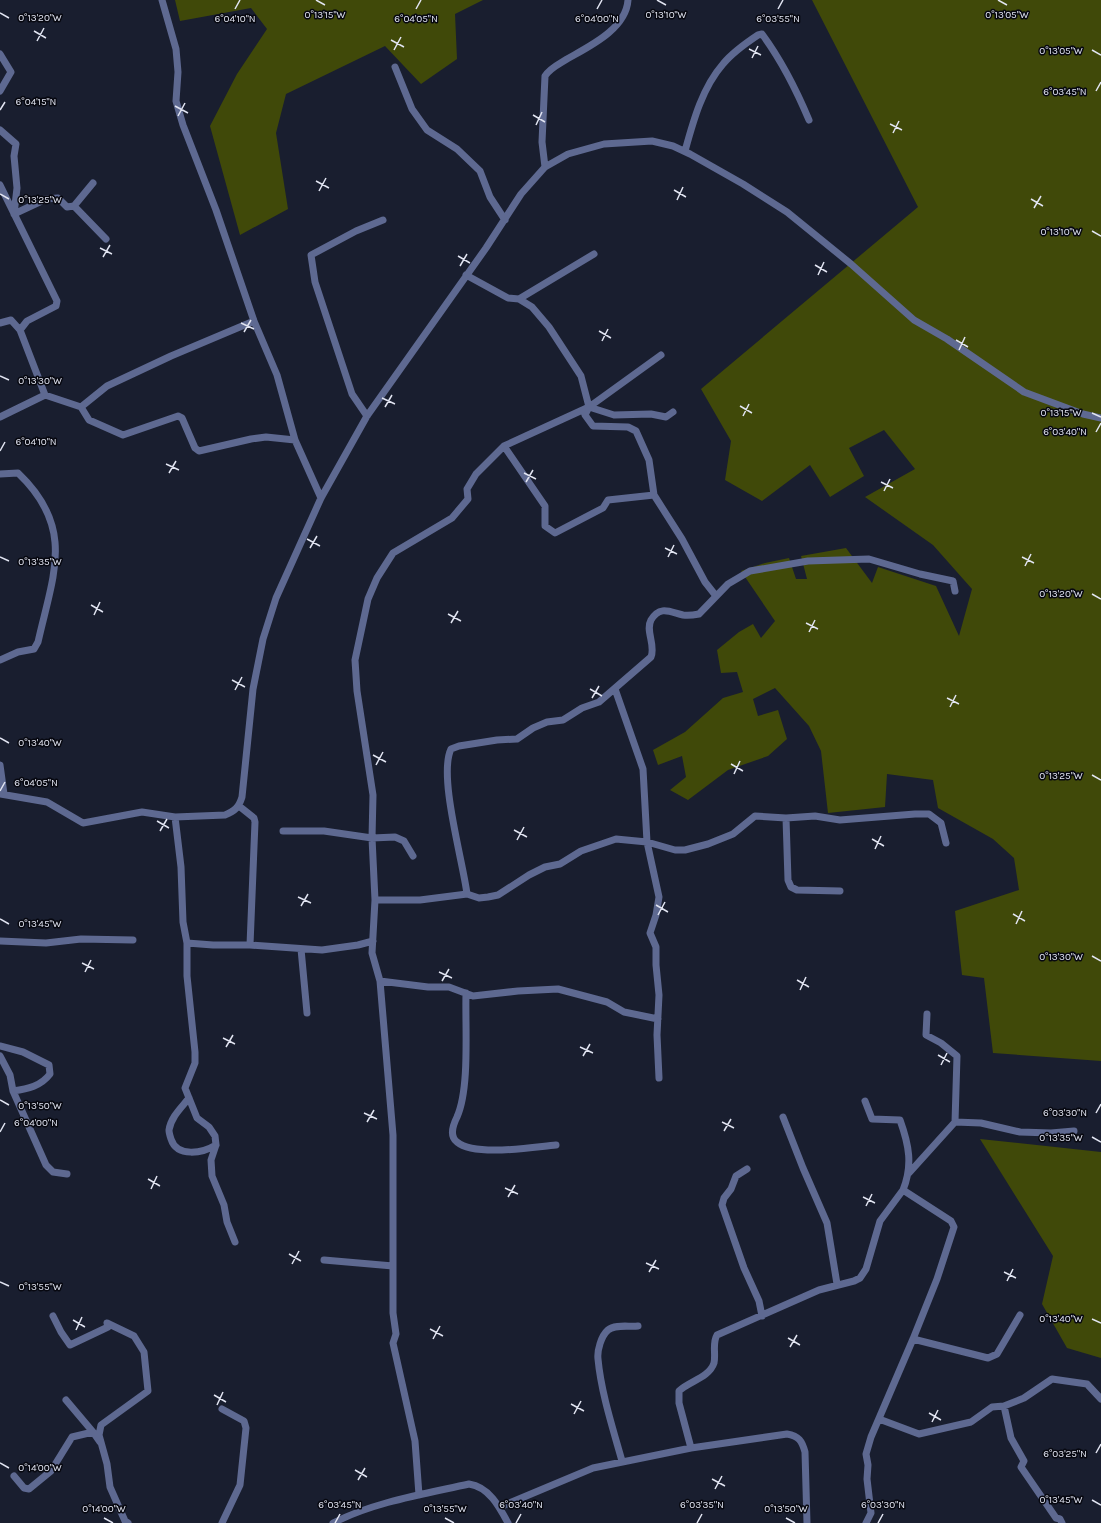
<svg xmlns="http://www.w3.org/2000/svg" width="1101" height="1523" viewBox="0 0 1101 1523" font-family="Karla,sans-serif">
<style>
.forest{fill:#404909}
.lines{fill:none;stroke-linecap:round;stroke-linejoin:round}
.minor{stroke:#5e6991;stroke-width:7}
.ticks{fill:none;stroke:#e1e4f1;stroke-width:1.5}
.ticks-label{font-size:10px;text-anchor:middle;fill:#e1e4f1;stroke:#070810;stroke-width:3;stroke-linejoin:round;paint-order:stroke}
</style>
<rect width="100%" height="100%" fill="#191e2f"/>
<path class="forest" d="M175,0H483L455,14L457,59L421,84L385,46L286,94L276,133L288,209L240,235L210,126L237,74L267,29L251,8L180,21Z
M812,0H1101V1061L993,1053L984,978L962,975L955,911L1019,890L1014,858L993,839L938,808L933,780L887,774L885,807L828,813L821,751L809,726L775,688L753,699L758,716L778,710L787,739L768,756L728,770L688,800L670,790L686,777L682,756L658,765L653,750L685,732L723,698L743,692L737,672L721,673L717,650L739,632L753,624L761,638L775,621L741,571L765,563L789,558L796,579H807L801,556L846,548L872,583L878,567L936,586L959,636L972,589L933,545L865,497L915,469L884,430L849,448L864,476L830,497L810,465L762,501L725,480L731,441L701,389L918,207Z
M980,1139L1101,1152V1358L1067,1348L1042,1304L1053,1256Z"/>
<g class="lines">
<path class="minor" d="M162,0L176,49L178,72L176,101L183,125L216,210L254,321L277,375L295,440L321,498
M0,54L11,72L0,91
M395,67L412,109L427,130L457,149L480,171L490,197L505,220
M0,130L16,144L14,156L17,188L14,214
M685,151C693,122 702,88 723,64C732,53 746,43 758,35L762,34C782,61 796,89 809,120
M545,167L542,142L545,76C550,68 559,64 567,59C590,46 626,29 628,0
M0,185L57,301L56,306L27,321L20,330
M74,206L106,239
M14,214L46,199L58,198L67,207L74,206L93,183
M466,275L508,298L519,299L594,254
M519,299L532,307L549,327L581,376L589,407L585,415L593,426L628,427L636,431L649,460L654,495L682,539L705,582L716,596
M0,323L11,320L20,330L45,395
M81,407L89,420L123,435L178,416L182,418L195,448L199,451L251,439L266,437L295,440
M589,407L614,415L651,414L666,417L673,412
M367,416L352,394L315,282L311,255L356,231L383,220
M0,417L45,395L81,407L107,386L171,356L254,321
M504,446L545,506V526L555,533L603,508L608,500L654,495
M0,474L18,473C76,528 53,575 38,642L34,649L18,652L0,660
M615,689L643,769L647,842L659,897L656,915L650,933L656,947V965L659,995L657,1035L659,1078
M0,765L4,794
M0,794L47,802L83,823L142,812L175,817L225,815C235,811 239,807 242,797L253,689L263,639L276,598L321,498L367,416L486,248L521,194L545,167L568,154L604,144L652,141L673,146L690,154L743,184L787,212L851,264L914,320L947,339L1024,392L1083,414L1101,418
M239,806L254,818L255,822L250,945
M175,817L181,867L183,922L187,943V976L195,1052V1063L185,1088L197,1118L209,1127L215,1136L216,1145L211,1160L212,1176L224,1205L227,1222L235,1242
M786,818L788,880L791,887L797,890L840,891
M283,831H324L372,838L395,837L404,841L413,856
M467,894C463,861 438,776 451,749L459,746L497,740L517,739L533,728L547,722L563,720L582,708L599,702L651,657C656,645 645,631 651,620C660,605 670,612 683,615C689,616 694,615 699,614L728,584L750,571L808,561L869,559L920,574L953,581L955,591
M375,900H420L467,894L479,898L488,897L498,895L529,875L545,867L560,864L581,851L616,839L647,842L675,850H685L708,844L733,834L755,816L786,818L815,816L840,820L915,814H929L941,823L946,843
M0,941L46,943L81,939L133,940
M187,943L213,945H250L322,950L358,945L373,941
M301,949L307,1013
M380,981L428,987H449L473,996L518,991L558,989L607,1002L624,1012L658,1019
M466,993C465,1027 470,1088 457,1117C453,1125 449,1136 457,1142C475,1157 533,1147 556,1145
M0,1046L23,1052L49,1065L50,1074C41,1086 28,1089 13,1091
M0,1056L10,1075L13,1091L46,1165L53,1172L67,1174
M189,1098C181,1108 171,1117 169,1130C169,1133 170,1136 171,1139C177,1158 203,1153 216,1145
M865,1101L872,1119L900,1120C909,1145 913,1165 903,1190L951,1221L954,1227L937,1279L913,1339L871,1437L866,1454L868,1465L867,1479L871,1513L866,1523
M783,1117L803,1168L827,1223L837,1284
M955,1122L981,1123L1020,1132L1051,1133L1074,1131
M747,1169L736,1176L731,1189L724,1198L722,1205L744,1268L759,1301L762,1316
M909,1173L955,1122L957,1056L941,1043L926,1035L927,1014
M324,1260L393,1266
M53,1316L61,1332L70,1345L108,1327L107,1323L134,1336L144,1352L148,1391L101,1425L99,1435L107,1464L110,1487L125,1521L128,1523
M913,1339L988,1358L997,1354L1020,1315
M66,1400L93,1432
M1004,1406L1011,1438L1024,1461L1021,1467L1056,1518L1060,1519L1062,1523
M222,1409L244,1421L246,1428L240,1485L222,1523
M879,1419L919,1434L971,1422L992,1407L1004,1406L1024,1398L1052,1379L1087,1384L1101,1399
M691,1448L679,1403V1391C689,1381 709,1378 714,1363C716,1354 712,1343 717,1335L819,1290L854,1281L860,1278L866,1269L880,1221L903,1190
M622,1461C613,1429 601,1392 598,1359C597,1351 601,1336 608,1330C615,1324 629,1327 638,1326
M14,1476L24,1488L29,1489L51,1471L72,1437L93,1432L100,1442
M419,1495L415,1441L393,1343L396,1334L393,1313V1135L380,981L372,953L375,900L372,838L373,795L357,691L355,660L368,599L377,578L393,553L452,518L468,499L467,489L476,474L504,446L589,407L661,355
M500,1507L593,1468L691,1448L787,1434C799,1436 802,1441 805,1452L807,1523
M333,1523C374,1502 424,1494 469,1484C489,1487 499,1506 508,1523"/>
</g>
<path class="ticks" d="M316,0L325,5M657,0L666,5M998,0L1007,5M235,9L240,0M416,9L421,0M597,9L602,0M778,9L783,0M0,13L9,18M34,31L46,38M391,40L404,47M37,41L44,28M749,49L761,55M394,50L401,37M1092,50L1101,55M752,58L758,46M1096,91L1101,82M175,106L188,113M0,110L5,102M533,115L545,122M178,116L185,103M890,124L902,130M536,125L542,112M893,133L899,121M316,181L329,188M674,190L686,197M319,191L326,178M0,194L9,199M1031,199L1043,206M677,200L683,187M1034,208L1041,196M1092,231L1101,236M100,248L112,254M458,256L470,263M103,257L110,245M815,265L827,272M460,266L467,254M818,275L824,262M241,323L254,329M599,331L611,338M244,332L251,320M956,340L968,347M602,341L608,329M959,350L965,337M0,376L9,380M382,398L395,404M740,406L752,413M385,407L392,395M1092,413L1101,417M743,416L749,404M1096,432L1101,423M0,451L5,442M166,464L179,470M169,473L176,461M524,473L536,479M526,482L533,470M881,482L893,488M884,491L890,479M307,539L320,546M310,548L317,536M665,548L677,554M0,557L9,561M668,557L674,545M1022,557L1034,563M1025,566L1031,554M1092,594L1101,599M91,605L103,612M448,614L461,621M94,615L100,602M451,623L458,611M806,623L818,629M809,632L815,620M232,680L245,687M590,689L602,696M235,690L242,677M592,698L599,686M947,698L959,704M950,707L956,695M0,738L9,743M373,755L386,762M731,764L743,771M376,765L383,752M734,774L740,761M1092,775L1101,780M0,791L5,782M157,821L169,828M514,830L527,837M160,831L167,819M872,839L884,846M517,840L524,827M875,849L881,836M298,897L311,903M656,905L668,912M301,906L308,894M1013,914L1025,921M658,915L665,902M0,919L9,924M1016,924L1022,911M1092,956L1101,961M82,963L94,969M85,972L91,960M439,972L452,978M797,980L809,987M442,981L449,969M800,990L806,977M223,1038L235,1044M226,1047L233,1035M580,1047L593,1053M938,1055L950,1062M583,1056L590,1044M941,1065L947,1053M0,1100L9,1105M364,1113L377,1119M1096,1113L1101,1104M367,1122L374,1110M722,1122L734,1128M724,1131L731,1119M0,1132L5,1123M1092,1137L1101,1142M148,1179L160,1186M505,1188L518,1194M151,1189L157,1176M508,1197L515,1185M863,1197L875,1203M866,1206L872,1194M289,1254L301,1261M646,1263L659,1269M292,1264L299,1251M649,1272L656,1260M1004,1272L1016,1278M1007,1281L1013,1269M0,1282L9,1286M1092,1319L1101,1323M73,1320L85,1327M430,1329L443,1336M76,1330L82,1317M788,1338L800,1345M433,1339L440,1326M790,1347L797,1335M214,1395L226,1402M571,1404L584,1411M217,1405L223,1392M929,1413L941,1420M574,1414L581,1401M932,1422L938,1410M1096,1453L1101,1444M0,1463L9,1468M355,1470L367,1477M712,1479L725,1486M358,1480L365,1468M715,1489L722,1476M1092,1500L1101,1505M104,1518L113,1523M445,1518L454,1523M786,1518L795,1523M335,1523L340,1514M516,1523L521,1514M697,1523L702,1514M878,1523L883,1514"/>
<g class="ticks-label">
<text x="1007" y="18">0°13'05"W</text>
<text x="325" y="18">0°13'15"W</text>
<text x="666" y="18">0°13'10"W</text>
<text x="40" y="21">0°13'20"W</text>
<text x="235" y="22">6°04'10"N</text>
<text x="416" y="22">6°04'05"N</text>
<text x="597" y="22">6°04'00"N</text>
<text x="778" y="22">6°03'55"N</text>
<text x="1061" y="54">0°13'05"W</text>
<text x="1065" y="95">6°03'45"N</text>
<text x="36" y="105">6°04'15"N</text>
<text x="40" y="203">0°13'25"W</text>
<text x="1061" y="235">0°13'10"W</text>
<text x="40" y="384">0°13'30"W</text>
<text x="1061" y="416">0°13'15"W</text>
<text x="1065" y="435">6°03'40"N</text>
<text x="36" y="445">6°04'10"N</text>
<text x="40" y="565">0°13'35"W</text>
<text x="1061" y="597">0°13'20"W</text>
<text x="40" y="746">0°13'40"W</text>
<text x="1061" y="779">0°13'25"W</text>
<text x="36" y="786">6°04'05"N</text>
<text x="40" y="927">0°13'45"W</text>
<text x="1061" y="960">0°13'30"W</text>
<text x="40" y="1109">0°13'50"W</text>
<text x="1065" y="1116">6°03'30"N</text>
<text x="36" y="1126">6°04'00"N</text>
<text x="1061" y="1141">0°13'35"W</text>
<text x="40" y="1290">0°13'55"W</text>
<text x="1061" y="1322">0°13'40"W</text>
<text x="1065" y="1457">6°03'25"N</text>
<text x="40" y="1471">0°14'00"W</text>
<text x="1061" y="1503">0°13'45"W</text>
<text x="340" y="1508">6°03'45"N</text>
<text x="521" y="1508">6°03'40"N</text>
<text x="702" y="1508">6°03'35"N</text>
<text x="883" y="1508">6°03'30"N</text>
<text x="104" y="1512">0°14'00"W</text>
<text x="445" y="1512">0°13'55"W</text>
<text x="786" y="1512">0°13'50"W</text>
</g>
</svg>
